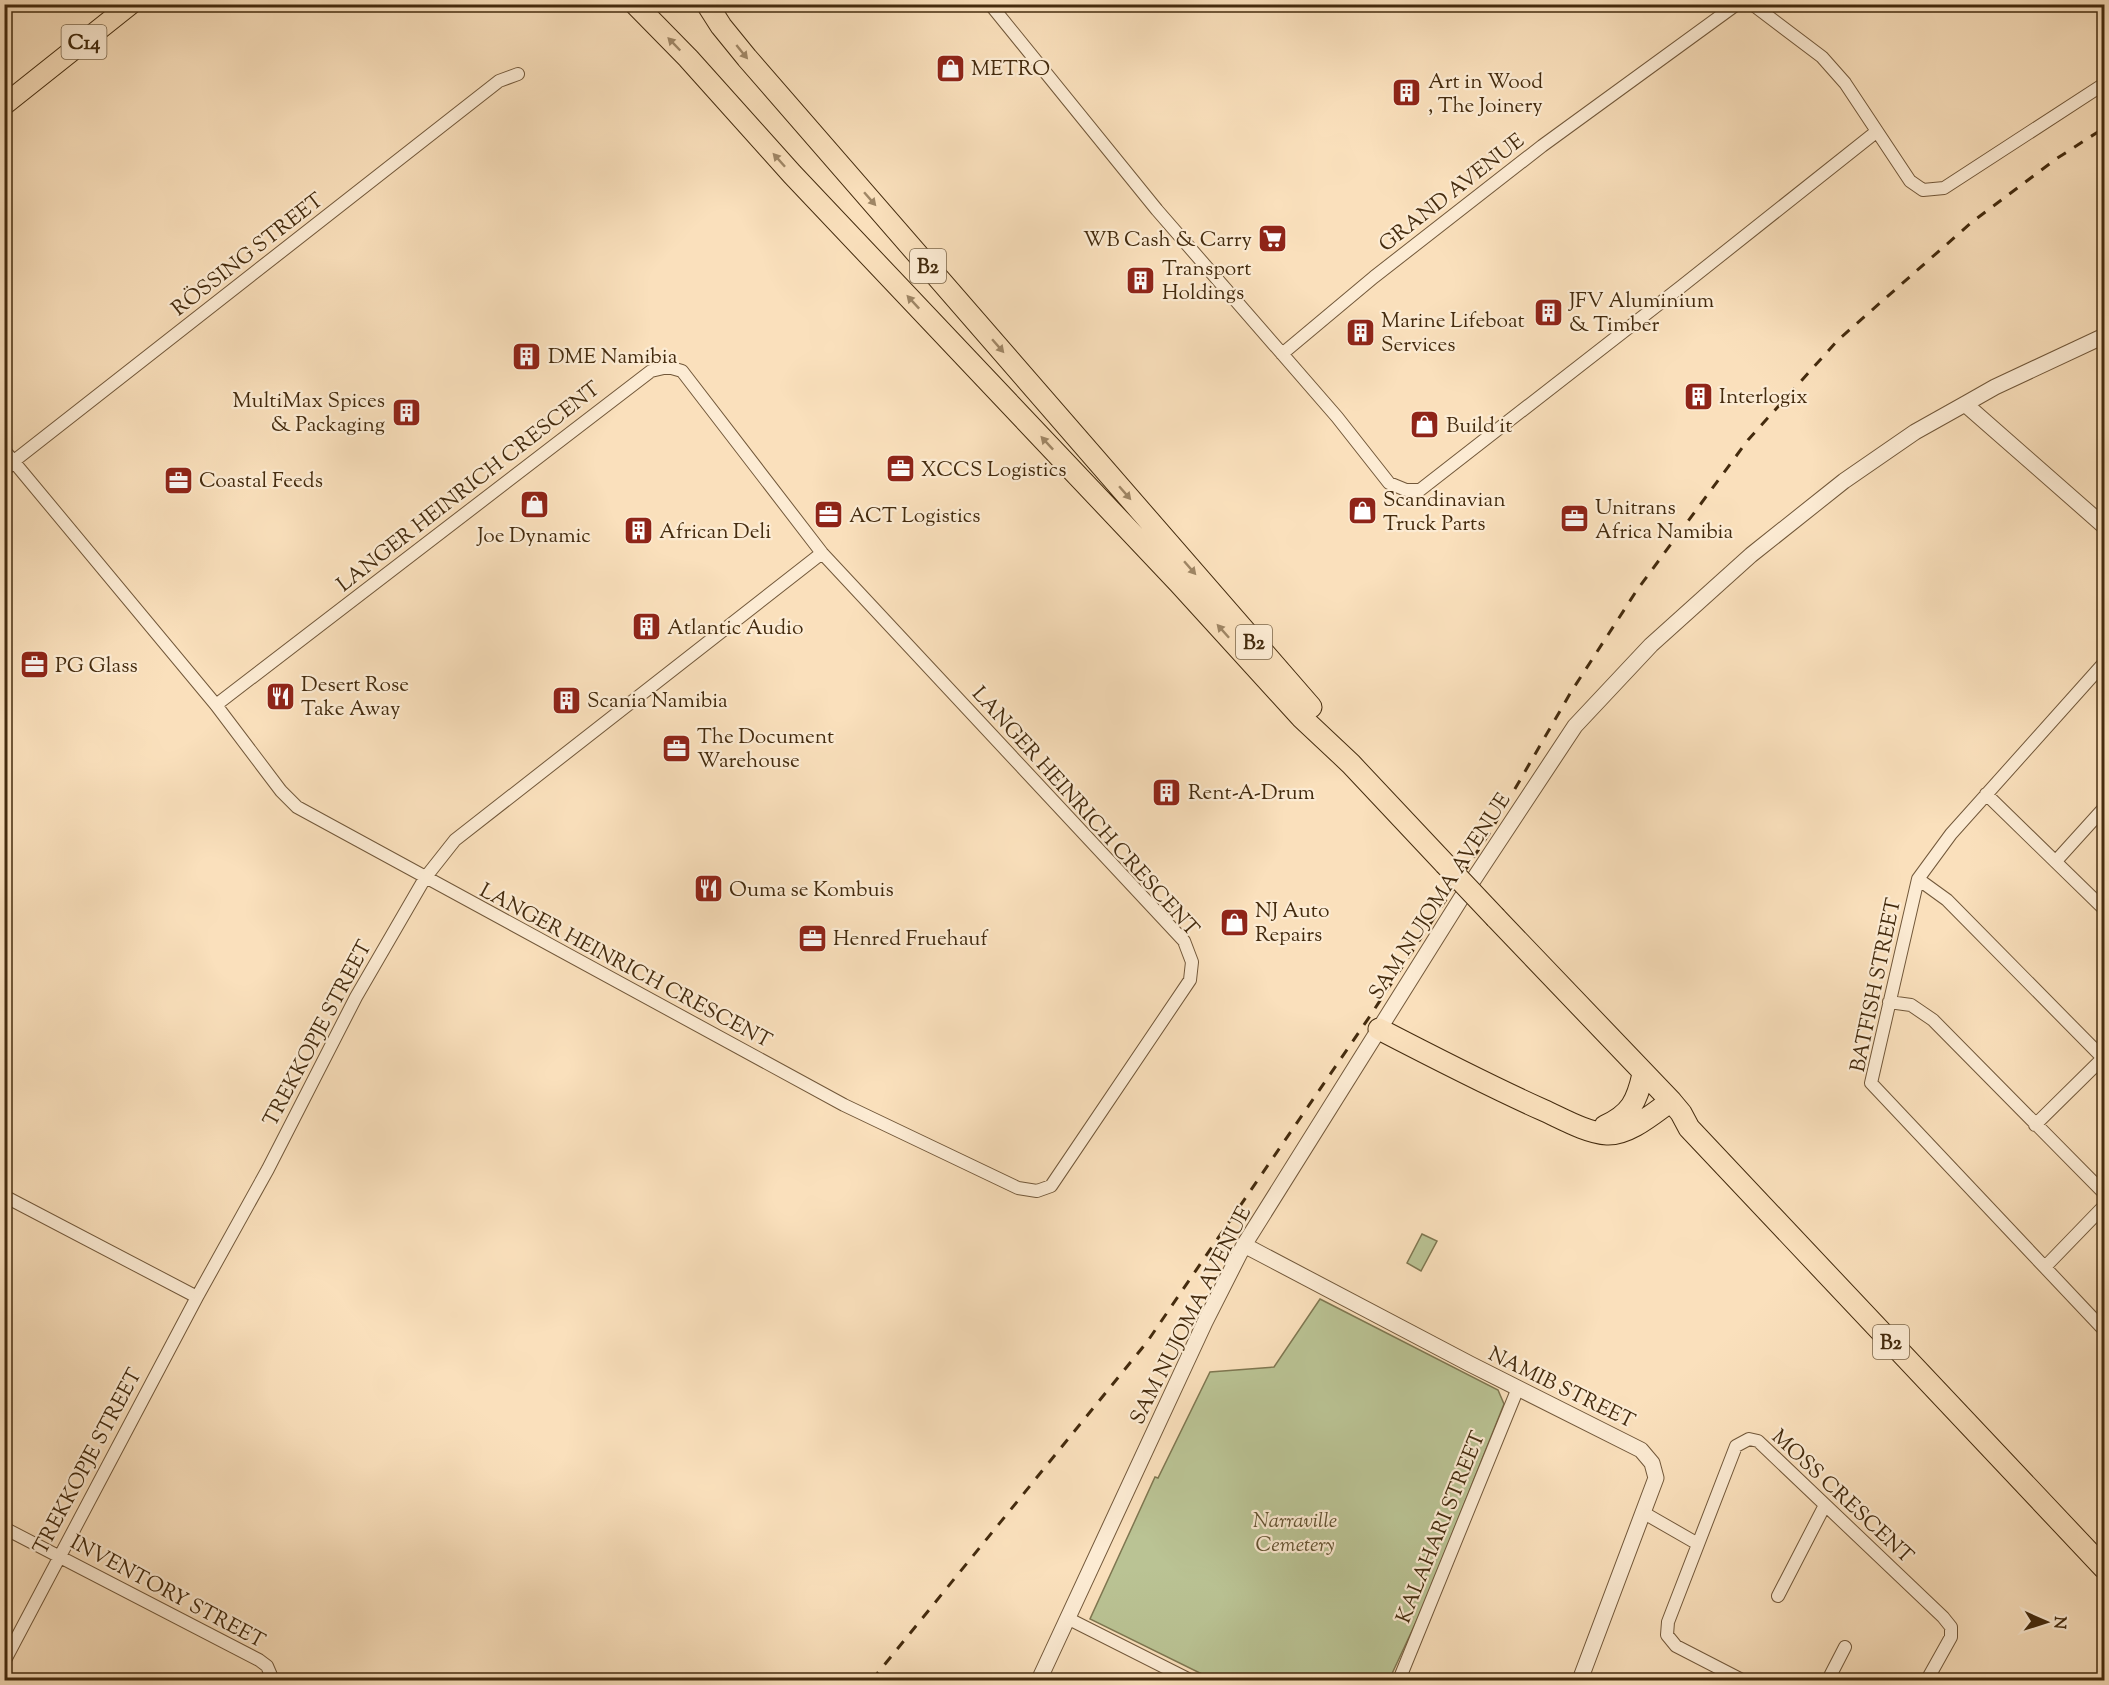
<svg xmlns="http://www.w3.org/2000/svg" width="2109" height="1685" viewBox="0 0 2109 1685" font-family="'Sorts Mill Goudy',serif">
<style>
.green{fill:#bac394;stroke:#7f7751;stroke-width:1.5}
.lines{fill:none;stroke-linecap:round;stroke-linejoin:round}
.minor-casing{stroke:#72583a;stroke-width:14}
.tertiary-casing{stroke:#72583a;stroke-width:17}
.primary-casing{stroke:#442b0e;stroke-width:22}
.trunk-casing{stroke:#442b0e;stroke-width:23}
.minor{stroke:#fcebd3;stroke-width:12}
.tertiary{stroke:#fcebd3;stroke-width:15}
.primary{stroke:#fae0bc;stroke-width:20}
.trunk{stroke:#fae0bc;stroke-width:21}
.rail{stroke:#442b0e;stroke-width:3;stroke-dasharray:10 10;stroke-linecap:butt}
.trunk-bridge-casing{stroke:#442b0e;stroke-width:23;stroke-linecap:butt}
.trunk-bridge{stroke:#fae0bc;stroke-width:21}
.oneway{fill:#9f8665}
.labels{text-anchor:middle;stroke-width:4.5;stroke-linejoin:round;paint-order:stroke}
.shield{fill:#fcebd3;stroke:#7b6549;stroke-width:1.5}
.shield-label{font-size:20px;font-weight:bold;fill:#442b0e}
.poi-label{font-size:21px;fill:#442b0e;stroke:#fcebd3;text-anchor:start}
.street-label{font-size:21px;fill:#442b0e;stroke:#fcebd3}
.park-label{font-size:21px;font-style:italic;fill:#625130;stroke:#fcebd3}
</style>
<rect width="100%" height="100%" fill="#fae0bc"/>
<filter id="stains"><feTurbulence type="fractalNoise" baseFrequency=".00333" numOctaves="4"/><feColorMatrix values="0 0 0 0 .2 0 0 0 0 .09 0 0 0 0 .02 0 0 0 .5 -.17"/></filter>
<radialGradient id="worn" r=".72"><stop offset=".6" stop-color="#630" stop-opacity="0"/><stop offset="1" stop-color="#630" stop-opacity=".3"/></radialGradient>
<path class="green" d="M1422,1234L1437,1241L1421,1271L1407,1263Z
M1320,1299L1498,1390L1504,1404L1424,1605L1389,1680H1214L1090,1619L1155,1477L1158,1478L1210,1372L1274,1367Z"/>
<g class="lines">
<defs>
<path id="minor" d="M990,4L1157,210L1337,417L1389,483L1406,490H1420L1682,286L1876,132
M1752,4L1822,57L1845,83L1910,181L1923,190L1944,188L2104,84
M1282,354L1374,277L1542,146L1737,4
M4,450L216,705L281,791L297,807L844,1105L1018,1188L1037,1191L1051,1186L1190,980L1192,962L1184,941L822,553L682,371L668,367L651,371L216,705
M4,471L14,461L499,81L518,74
M2104,663L1951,834L1918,879L1871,1083L2104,1330
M1986,794L2104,909
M2056,861L2104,808
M1918,879L1947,900L2104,1059
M1889,1002L1911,1005L1933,1020L2104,1193
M2035,1125L2103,1058
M4,1196L197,1297
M2045,1267L2104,1206
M1644,1513L1698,1544
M4,1528L259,1660L267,1666L273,1680
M1778,1596L1825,1505
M1067,1618L1190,1680
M4,1662L197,1297L268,1169L356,997L425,878L455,840L822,553
M1399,1680L1518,1388
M1742,1680L1676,1646L1667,1635L1668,1622L1736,1446L1749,1439L1758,1441L1943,1617L1951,1627V1637L1927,1680
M1828,1680L1845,1647"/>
<path id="tertiary" d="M1965,404L2104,526
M1244,1245L1470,1364L1641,1450L1652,1463L1656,1478L1580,1680
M1039,1680L1205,1322L1244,1245L1460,900L1575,726L1651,645L1751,555L1844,481L1915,432L1965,404L1995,387L2104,336"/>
<path id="primary" d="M4,105L131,4"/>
<path id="trunk" d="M635,4L688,58L792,174L1179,583L1301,717L1351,764L1445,864
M707,4L721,26L747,58L1311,707
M1496,918L1671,1101L1681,1113L1689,1128L2104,1568
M1379,1029C1433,1057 1487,1085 1543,1110C1561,1118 1587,1133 1607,1134C1629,1135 1654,1113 1671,1101
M1605,1126C1631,1114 1637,1101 1643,1074"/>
</defs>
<use href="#minor" class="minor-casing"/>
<use href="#tertiary" class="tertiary-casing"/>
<use href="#primary" class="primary-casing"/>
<use href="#trunk" class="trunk-casing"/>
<use href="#minor" class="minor"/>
<use href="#tertiary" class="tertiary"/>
<use href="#primary" class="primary"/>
<use href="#trunk" class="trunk"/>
<path class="rail" d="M872,1680L1147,1342L1370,1016L1490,832L1571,692L1637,590L1748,440L1838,340L1972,222L2056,159L2104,128"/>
<defs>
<path id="trunk-bridge" d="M1445,864L1496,918"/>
</defs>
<use href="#trunk-bridge" class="trunk-bridge-casing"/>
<use href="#trunk-bridge" class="trunk-bridge"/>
</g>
<defs><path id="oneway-solid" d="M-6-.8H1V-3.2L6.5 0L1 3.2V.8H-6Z" transform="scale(1.5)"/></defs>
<g class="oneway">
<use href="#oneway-solid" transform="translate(674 44) rotate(-134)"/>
<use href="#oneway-solid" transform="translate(742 52) rotate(51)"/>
<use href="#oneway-solid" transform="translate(779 160) rotate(-132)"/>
<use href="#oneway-solid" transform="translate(870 199) rotate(49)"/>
<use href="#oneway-solid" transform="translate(913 302) rotate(-133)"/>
<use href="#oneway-solid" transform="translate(998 346) rotate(49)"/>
<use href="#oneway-solid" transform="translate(1047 443) rotate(-133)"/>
<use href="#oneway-solid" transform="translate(1125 493) rotate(49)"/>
<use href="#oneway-solid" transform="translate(1190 568) rotate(49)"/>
<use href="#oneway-solid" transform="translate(1223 631) rotate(-132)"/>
</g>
<defs>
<symbol id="shop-square" viewBox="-11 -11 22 22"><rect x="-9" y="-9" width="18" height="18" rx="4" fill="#8f2418" stroke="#fcebd3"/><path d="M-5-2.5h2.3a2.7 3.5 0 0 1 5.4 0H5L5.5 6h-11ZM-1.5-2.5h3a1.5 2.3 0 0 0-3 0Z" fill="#fff"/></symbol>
<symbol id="building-square" viewBox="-11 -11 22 22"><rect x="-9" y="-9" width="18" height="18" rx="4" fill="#8f2418" stroke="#fcebd3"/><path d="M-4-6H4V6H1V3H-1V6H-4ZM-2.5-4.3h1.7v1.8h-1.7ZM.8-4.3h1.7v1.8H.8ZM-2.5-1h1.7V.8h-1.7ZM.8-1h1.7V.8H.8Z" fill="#fff"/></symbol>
<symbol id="supermarket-square" viewBox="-11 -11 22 22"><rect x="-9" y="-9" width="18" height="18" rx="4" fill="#8f2418" stroke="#fcebd3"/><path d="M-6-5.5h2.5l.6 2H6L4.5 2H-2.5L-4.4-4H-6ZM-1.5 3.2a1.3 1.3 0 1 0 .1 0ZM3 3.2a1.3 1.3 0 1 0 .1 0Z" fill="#fff"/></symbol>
<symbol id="office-square" viewBox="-11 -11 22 22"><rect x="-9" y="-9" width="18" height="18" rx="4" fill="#8f2418" stroke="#fcebd3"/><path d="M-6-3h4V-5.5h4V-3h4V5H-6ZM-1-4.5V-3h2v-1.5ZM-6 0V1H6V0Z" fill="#fff"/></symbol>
<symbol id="restaurant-square" viewBox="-11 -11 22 22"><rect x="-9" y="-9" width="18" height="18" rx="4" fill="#8f2418" stroke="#fcebd3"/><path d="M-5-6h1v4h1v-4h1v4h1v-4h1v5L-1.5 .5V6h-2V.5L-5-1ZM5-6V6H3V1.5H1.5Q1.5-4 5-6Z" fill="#fff"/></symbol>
</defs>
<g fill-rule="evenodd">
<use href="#shop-square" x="934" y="52" width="33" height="33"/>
<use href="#building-square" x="1390" y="76" width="33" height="33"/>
<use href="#supermarket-square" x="1256" y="222" width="33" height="33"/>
<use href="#building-square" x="1124" y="264" width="33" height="33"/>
<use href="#building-square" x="1532" y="296" width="33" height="33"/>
<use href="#building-square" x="1344" y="316" width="33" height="33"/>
<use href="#building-square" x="510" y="340" width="33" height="33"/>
<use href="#building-square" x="1682" y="380" width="33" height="33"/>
<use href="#building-square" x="390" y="396" width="33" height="33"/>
<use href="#shop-square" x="1408" y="408" width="33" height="33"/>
<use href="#office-square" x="884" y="452" width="33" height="33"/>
<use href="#office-square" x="162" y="464" width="33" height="33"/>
<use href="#shop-square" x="518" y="488" width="33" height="33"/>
<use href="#shop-square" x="1346" y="494" width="33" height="33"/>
<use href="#office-square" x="812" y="498" width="33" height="33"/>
<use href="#office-square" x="1558" y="502" width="33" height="33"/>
<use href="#building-square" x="622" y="514" width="33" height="33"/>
<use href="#building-square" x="630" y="610" width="33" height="33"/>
<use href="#office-square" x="18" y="648" width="33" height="33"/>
<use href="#restaurant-square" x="264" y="680" width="33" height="33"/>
<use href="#building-square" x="550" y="684" width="33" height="33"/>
<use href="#office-square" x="660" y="732" width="33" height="33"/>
<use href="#building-square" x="1150" y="776" width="33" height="33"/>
<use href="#restaurant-square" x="692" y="872" width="33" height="33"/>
<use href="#shop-square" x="1218" y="906" width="33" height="33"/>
<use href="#office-square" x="796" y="922" width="33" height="33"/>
</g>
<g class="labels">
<g class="shield">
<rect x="61.5" y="25" width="45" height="34" rx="4.5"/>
<rect x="910" y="249" width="36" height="34" rx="4.5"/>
<rect x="1236" y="625" width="36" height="34" rx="4.5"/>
<rect x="1873" y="1325" width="36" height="34" rx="4.5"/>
</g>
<g class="shield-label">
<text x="84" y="49">C14</text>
<text x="928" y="273">B2</text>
<text x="1254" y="649">B2</text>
<text x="1891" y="1349">B2</text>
</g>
<g class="poi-label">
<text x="971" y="75">METRO</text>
<text x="1428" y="88">Art in Wood<tspan x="1428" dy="24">, The Joinery</tspan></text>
<text x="1252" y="246" text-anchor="end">WB Cash &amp; Carry</text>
<text x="1162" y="275">Transport<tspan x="1162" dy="24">Holdings</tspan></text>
<text x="1569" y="307">JFV Aluminium<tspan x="1569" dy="24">&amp; Timber</tspan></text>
<text x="1381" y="327">Marine Lifeboat<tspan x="1381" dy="24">Services</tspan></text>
<text x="548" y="363">DME Namibia</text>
<text x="1719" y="403">Interlogix</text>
<text x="385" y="407" text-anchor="end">MultiMax Spices<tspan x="385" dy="24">&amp; Packaging</tspan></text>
<text x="1446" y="432">Build it</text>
<text x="921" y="476">XCCS Logistics</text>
<text x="199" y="487">Coastal Feeds</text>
<text x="1383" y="506">Scandinavian<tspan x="1383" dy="24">Truck Parts</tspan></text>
<text x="1595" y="514">Unitrans<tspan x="1595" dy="24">Africa Namibia</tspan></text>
<text x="849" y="522">ACT Logistics</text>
<text x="659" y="538">African Deli</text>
<text x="534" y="542" text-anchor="middle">Joe Dynamic</text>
<text x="667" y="634">Atlantic Audio</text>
<text x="55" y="672">PG Glass</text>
<text x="301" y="691">Desert Rose<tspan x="301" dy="24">Take Away</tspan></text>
<text x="587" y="707">Scania Namibia</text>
<text x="697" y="743">The Document<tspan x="697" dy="24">Warehouse</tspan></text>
<text x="1188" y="799">Rent-A-Drum</text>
<text x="729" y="896">Ouma se Kombuis</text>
<text x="1255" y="917">NJ Auto<tspan x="1255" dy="24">Repairs</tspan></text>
<text x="833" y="945">Henred Fruehauf</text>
</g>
<g class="street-label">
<text transform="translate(1451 192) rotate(-38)" y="7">GRAND AVENUE</text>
<text transform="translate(247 254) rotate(-38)" y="7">RÖSSING STREET</text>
<text transform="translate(468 486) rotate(-38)" y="7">LANGER HEINRICH CRESCENT</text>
<text transform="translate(1086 811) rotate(48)" y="7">LANGER HEINRICH CRESCENT</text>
<text transform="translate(1439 896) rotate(-57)" y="7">SAM NUJOMA AVENUE</text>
<text transform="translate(626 965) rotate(28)" y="7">LANGER HEINRICH CRESCENT</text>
<text transform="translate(1875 985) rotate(-78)" y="7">BATFISH STREET</text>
<text transform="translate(317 1033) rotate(-62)" y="7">TREKKOPJE STREET</text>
<text transform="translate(1190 1315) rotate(-63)" y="7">SAM NUJOMA AVENUE</text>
<text transform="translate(1562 1387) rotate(26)" y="7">NAMIB STREET</text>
<text transform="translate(87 1461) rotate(-62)" y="7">TREKKOPJE STREET</text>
<text transform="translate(1843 1496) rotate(43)" y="7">MOSS CRESCENT</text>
<text transform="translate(1440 1527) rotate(-68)" y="7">KALAHARI STREET</text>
<text transform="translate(168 1591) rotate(28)" y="7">INVENTORY STREET</text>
</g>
<g class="park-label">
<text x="1295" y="1527">Narraville<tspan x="1295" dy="24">Cemetery</tspan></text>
</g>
</g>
<rect width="2109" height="1685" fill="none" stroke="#fae0bc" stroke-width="24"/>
<rect x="6" y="6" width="2097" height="1673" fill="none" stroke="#442b0e" stroke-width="3"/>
<rect x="12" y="12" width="2085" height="1661" fill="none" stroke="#442b0e" stroke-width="1.5"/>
<g transform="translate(2046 1622) rotate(93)" stroke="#fcebd3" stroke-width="4.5" paint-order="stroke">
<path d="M0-4.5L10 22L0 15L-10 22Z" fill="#442b0e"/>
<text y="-9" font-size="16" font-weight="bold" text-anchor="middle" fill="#442b0e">N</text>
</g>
<rect width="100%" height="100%" filter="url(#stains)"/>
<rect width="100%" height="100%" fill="url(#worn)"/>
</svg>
